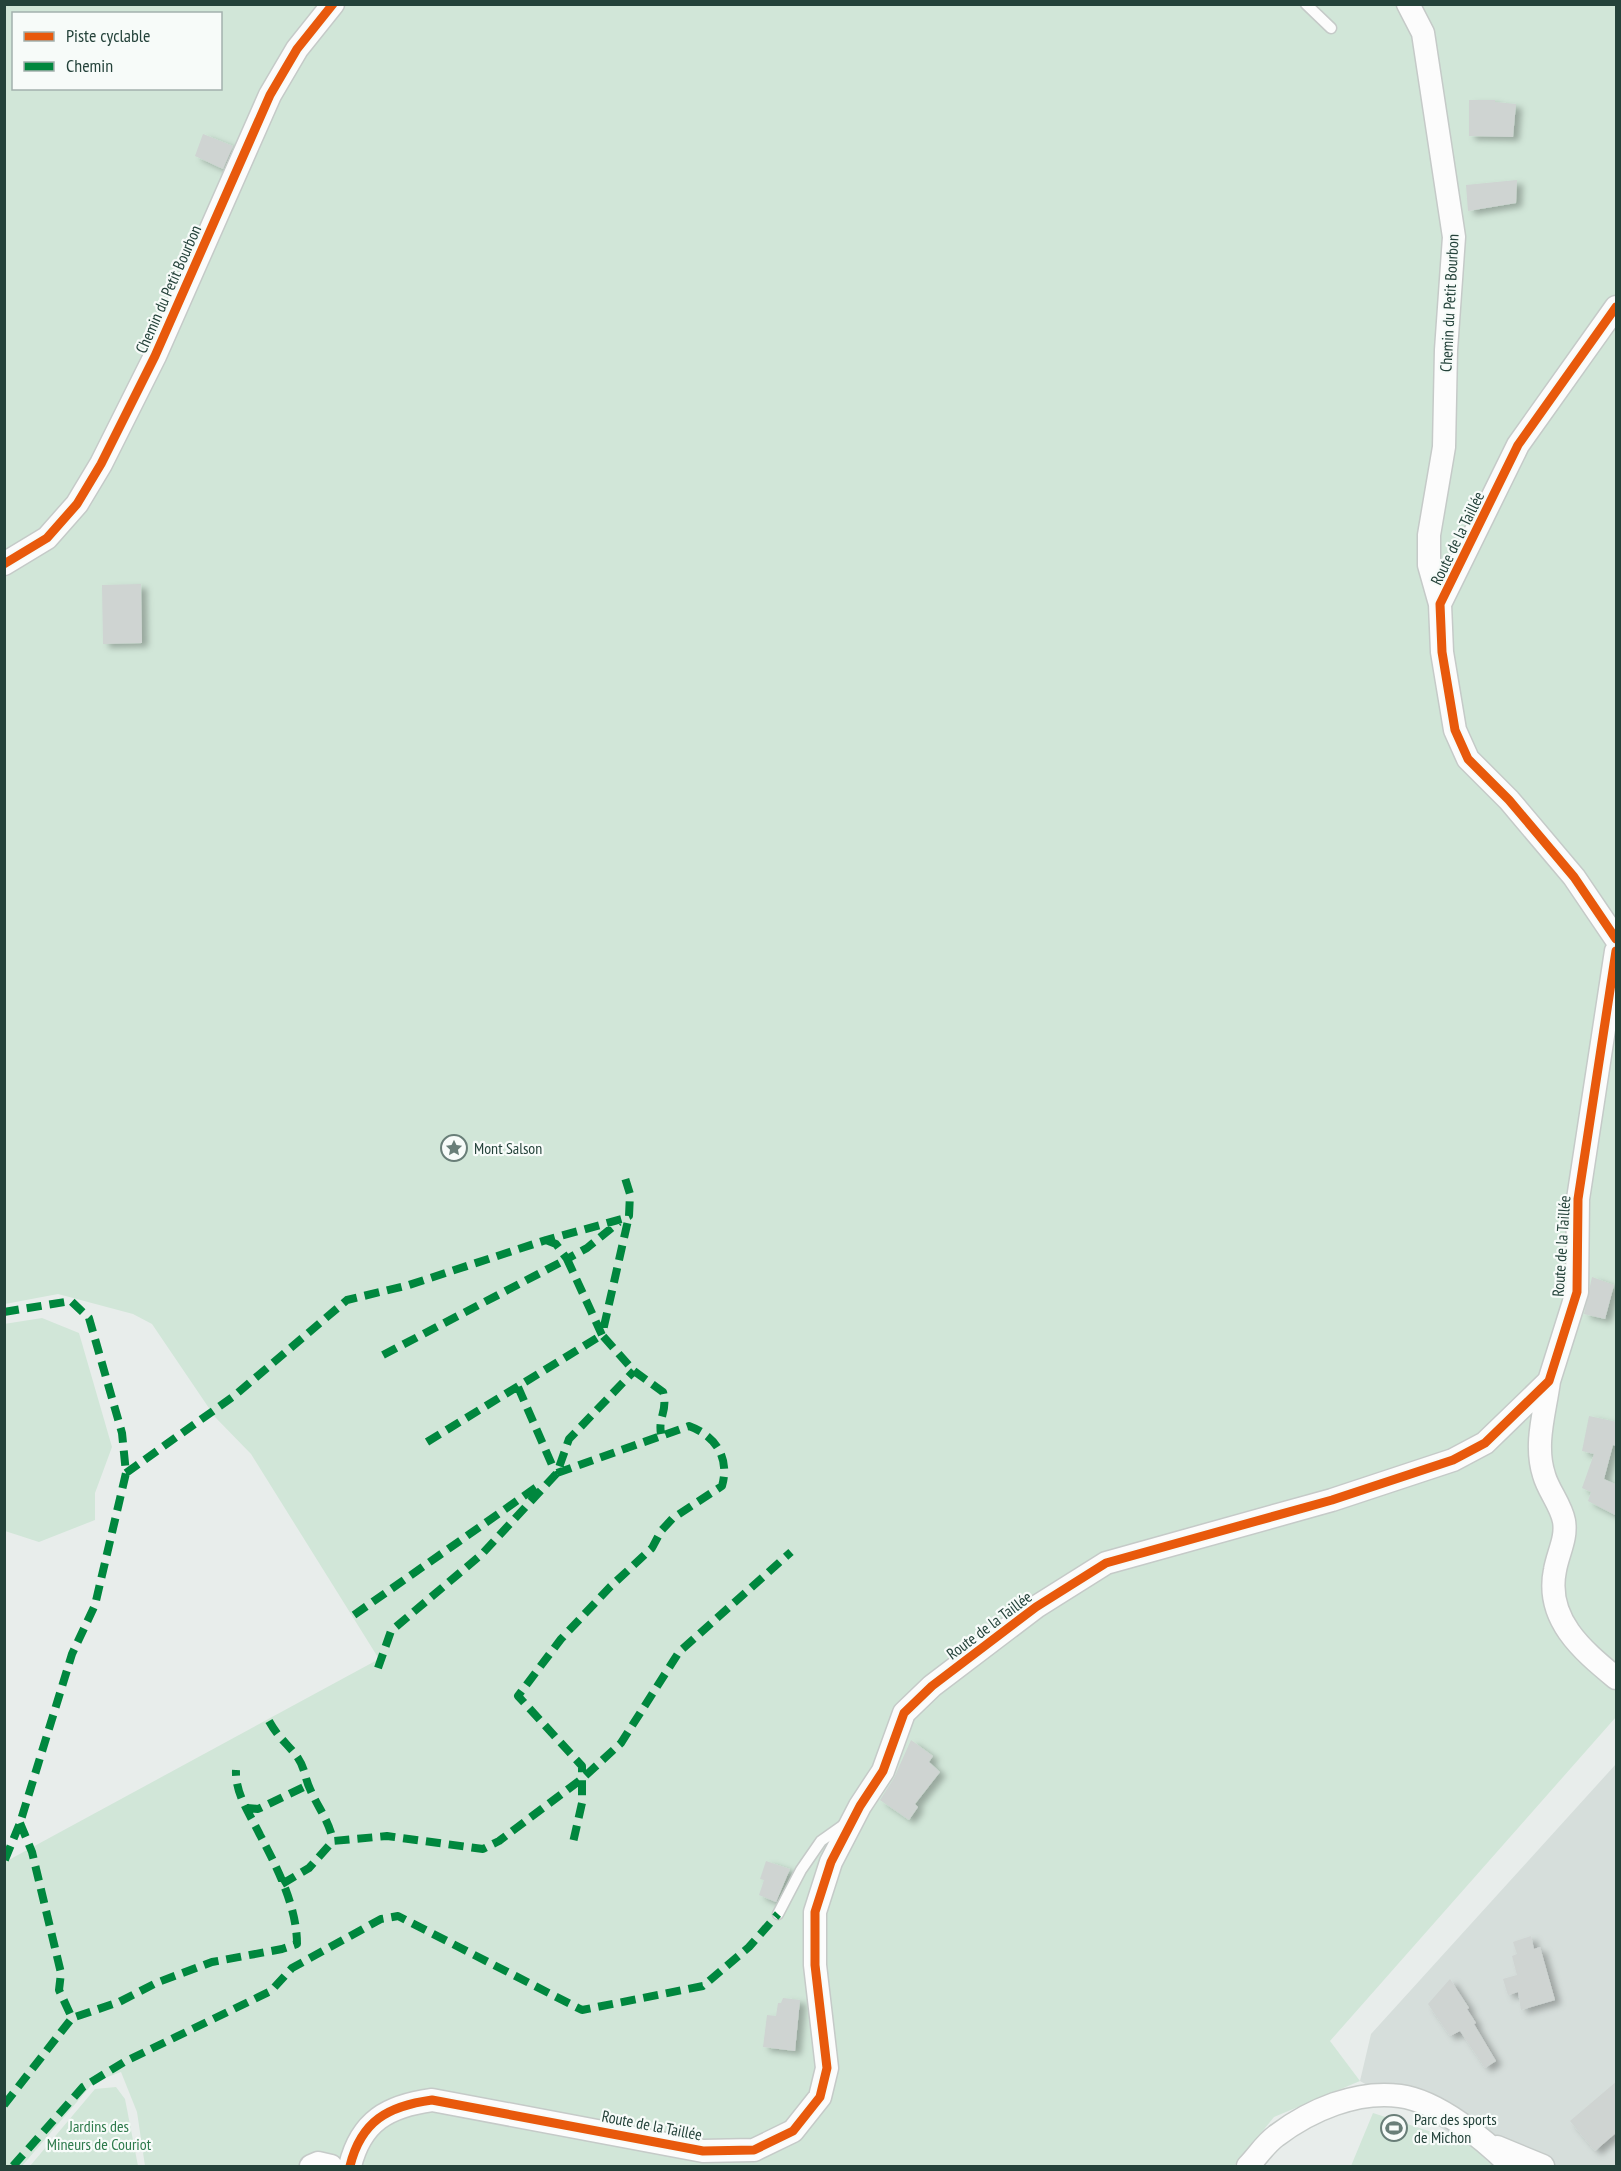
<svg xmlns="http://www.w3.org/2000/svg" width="1621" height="2171" viewBox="0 0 1621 2171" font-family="'PT Sans Narrow',sans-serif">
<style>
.built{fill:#d6dedb}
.green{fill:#d1e6d8;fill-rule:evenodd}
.building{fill:#cfd4d2;filter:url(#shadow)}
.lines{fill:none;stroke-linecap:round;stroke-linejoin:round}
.service-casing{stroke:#c5cac8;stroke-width:13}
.minor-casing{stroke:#c5cac8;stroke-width:25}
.service{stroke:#fcfcfc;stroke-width:10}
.minor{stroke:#fcfcfc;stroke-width:22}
.quiet{stroke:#00873e;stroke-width:8;stroke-dasharray:15 8;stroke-linecap:butt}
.cycleway-casing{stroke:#f7fbf9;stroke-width:13}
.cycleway{stroke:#e8590c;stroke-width:9}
.labels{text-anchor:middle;stroke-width:4.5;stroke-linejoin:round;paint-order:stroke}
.street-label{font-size:16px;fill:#24423a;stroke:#f7fbf9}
.poi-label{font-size:16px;fill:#24423a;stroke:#f7fbf9;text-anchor:start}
.park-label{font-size:16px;fill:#2d7a4b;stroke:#f7fbf9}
</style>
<defs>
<filter id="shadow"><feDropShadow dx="6" dy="4" stdDeviation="3" flood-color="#0004"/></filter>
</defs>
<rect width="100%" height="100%" fill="#e8edeb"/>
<path class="built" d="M1616,1764V2166H1493L1469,2144L1360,2081L1371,2034Z"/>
<path class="green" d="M5,5H1616V1717L1330,2041L1360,2081L1274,2117L1234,2166H145L137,2112L121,2072L94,2082L22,2166H5V1862L379,1659L251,1454L215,1417L152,1324L133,1314L58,1294L5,1304ZM14,14H220V88H14Z
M42,1318L79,1333L112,1447L95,1493V1520L39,1542L5,1531L4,1324Z
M116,2087L125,2099L138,2166H30L95,2089Z
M1373,2113L1469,2144L1493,2166H1351Z"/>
<path class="building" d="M1469,100H1495V102L1516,104L1513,137L1469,136Z
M203,134L233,146L223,169L195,156Z
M1517,180L1516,203L1468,211L1466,185Z
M141,584L142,643L103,644L102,585Z
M1592,1277L1614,1285L1605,1319L1584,1314Z
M1589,1416L1617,1422V1446L1613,1445L1604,1479L1617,1485V1516L1588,1501L1591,1492L1582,1488L1594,1454L1582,1451Z
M911,1740L933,1756L929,1762L940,1772L915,1804L918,1807L909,1820L880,1800L894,1778Z
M766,1861L790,1869L776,1902L759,1895L764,1880L760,1879Z
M1531,1936L1534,1949L1540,1947L1555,2000L1521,2010L1518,1992L1508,1995L1503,1979L1517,1975L1512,1956L1517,1954L1513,1942Z
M1450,1979L1469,2008L1467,2009L1476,2023L1474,2024L1496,2061L1485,2068L1460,2031L1450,2036L1428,2004Z
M783,1998L800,2000L795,2051L763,2047L767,2015L776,2016L778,2003H781Z
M1617,2081V2132L1595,2151L1570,2121Z"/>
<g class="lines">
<defs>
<path id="service" d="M1306,4L1331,28
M778,1914L801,1870L821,1841L845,1824"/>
<path id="minor" d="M1408,4L1423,33L1454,237L1446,350L1444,447L1429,535V565L1440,604
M1616,307L1518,445L1440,604L1442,652L1455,730L1468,759L1509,800L1574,877L1616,939
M4,564L47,538L77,504L101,464L155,356L270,95L297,49L333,4
M1549,1381C1545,1412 1534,1444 1544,1475C1548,1490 1561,1505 1564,1521C1567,1538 1558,1553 1555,1570C1545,1619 1582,1650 1616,1678
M1497,2147L1543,2166
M311,2166L318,2163L331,2166
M350,2166C361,2121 388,2106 432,2100L703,2151L754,2150L793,2131L820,2097L827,2068L815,1965V1912L831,1862L860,1806L883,1771L904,1713L932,1686L1036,1607L1106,1563L1332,1500L1453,1460L1485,1443L1549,1381L1577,1292L1578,1199L1616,951
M1248,2166C1257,2157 1265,2144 1276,2136C1310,2110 1357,2090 1400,2096C1438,2101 1485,2140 1511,2166"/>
</defs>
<use href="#service" class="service-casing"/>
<use href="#minor" class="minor-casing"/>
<use href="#service" class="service"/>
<use href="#minor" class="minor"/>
<path class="quiet" d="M546,1240L556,1244L567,1259L587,1248L619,1222
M4,1312L71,1301L89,1318L122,1433L126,1473L95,1605L72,1654L20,1823L4,1862
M383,1355L567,1259L602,1335L629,1216
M518,1387L556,1474
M427,1442L602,1335L634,1371L663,1392C668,1412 658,1416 661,1434
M126,1473L234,1396L347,1300L409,1285L546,1240L622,1219L629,1216L630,1194L625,1178
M557,1473L689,1426C716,1436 730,1458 722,1486L673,1518L661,1531L652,1548L610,1587L561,1639L518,1696L582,1766V1803L572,1847
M354,1615L541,1484
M378,1668L391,1631L482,1554L557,1473L569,1439L634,1371
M269,1721C279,1739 288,1744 298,1758C305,1768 305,1779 310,1789C318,1808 329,1820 333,1841
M247,1808L258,1809L308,1785
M20,1823L32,1852L61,1973L59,1990L72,2018
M282,1884L309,1868L333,1841L387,1836L483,1849L499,1841L583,1778L621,1743L679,1652L791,1552
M4,2105L72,2018L119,2002L156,1983L212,1962L282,1949L297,1944C297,1907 277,1867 260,1835C250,1814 235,1794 236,1770
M13,2166L83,2087L124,2062L271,1991L292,1968L381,1919L398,1916L582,2010L703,1986L749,1947L778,1914"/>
<defs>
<path id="cycleway" d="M1616,307L1518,445L1440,604L1442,652L1455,730L1468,759L1509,800L1574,877L1616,939
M4,564L47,538L77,504L101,464L155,356L270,95L297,49L333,4
M350,2166C361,2121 388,2106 432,2100L703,2151L754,2150L793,2131L820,2097L827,2068L815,1965V1912L831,1862L860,1806L883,1771L904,1713L932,1686L1036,1607L1106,1563L1332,1500L1453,1460L1485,1443L1549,1381L1577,1292L1578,1199L1616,951"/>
</defs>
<use href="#cycleway" class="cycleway-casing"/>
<use href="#cycleway" class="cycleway"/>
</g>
<defs>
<symbol id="sight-ring" viewBox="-11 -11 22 22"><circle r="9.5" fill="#f7fbf9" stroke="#697e78" stroke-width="1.5"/><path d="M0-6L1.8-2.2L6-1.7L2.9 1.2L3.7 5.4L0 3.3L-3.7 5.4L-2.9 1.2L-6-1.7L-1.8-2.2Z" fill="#697e78"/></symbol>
<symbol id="stadium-ring" viewBox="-11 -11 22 22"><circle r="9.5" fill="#f7fbf9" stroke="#697e78" stroke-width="1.5"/><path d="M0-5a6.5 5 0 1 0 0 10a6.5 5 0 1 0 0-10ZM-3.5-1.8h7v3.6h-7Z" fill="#697e78"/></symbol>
</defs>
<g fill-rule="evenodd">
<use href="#sight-ring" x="439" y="1133" width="30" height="30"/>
<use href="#stadium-ring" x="1379" y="2113" width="30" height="30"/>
</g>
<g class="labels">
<g class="street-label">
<text transform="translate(168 289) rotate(-66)" y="6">Chemin du Petit Bourbon</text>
<text transform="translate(1449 303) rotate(-87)" y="6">Chemin du Petit Bourbon</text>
<text transform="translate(1457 538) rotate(-64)" y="6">Route de la Taillée</text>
<text transform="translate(1561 1246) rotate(-86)" y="6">Route de la Taillée</text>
<text transform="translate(989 1625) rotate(-37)" y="6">Route de la Taillée</text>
<text transform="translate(652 2125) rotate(11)" y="6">Route de la Taillée</text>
</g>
<g class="poi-label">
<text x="474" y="1154">Mont Salson</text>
<text x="1414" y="2125">Parc des sports<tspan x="1414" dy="18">de Michon</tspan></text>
</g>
<g class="park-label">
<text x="99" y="2132">Jardins des<tspan x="99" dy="18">Mineurs de Couriot</tspan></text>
</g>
</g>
<rect width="1621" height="2171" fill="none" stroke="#24423a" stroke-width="12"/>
<rect x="12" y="12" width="210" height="78" fill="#f7fbf9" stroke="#a3b1ad" stroke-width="1.5"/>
<rect x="24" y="32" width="30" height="9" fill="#e8590c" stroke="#a3b1ad" stroke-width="1.5"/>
<text x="66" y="42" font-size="18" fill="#24423a">Piste cyclable</text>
<rect x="24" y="62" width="30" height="9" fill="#00873e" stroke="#a3b1ad" stroke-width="1.5"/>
<text x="66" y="72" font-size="18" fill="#24423a">Chemin</text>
</svg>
